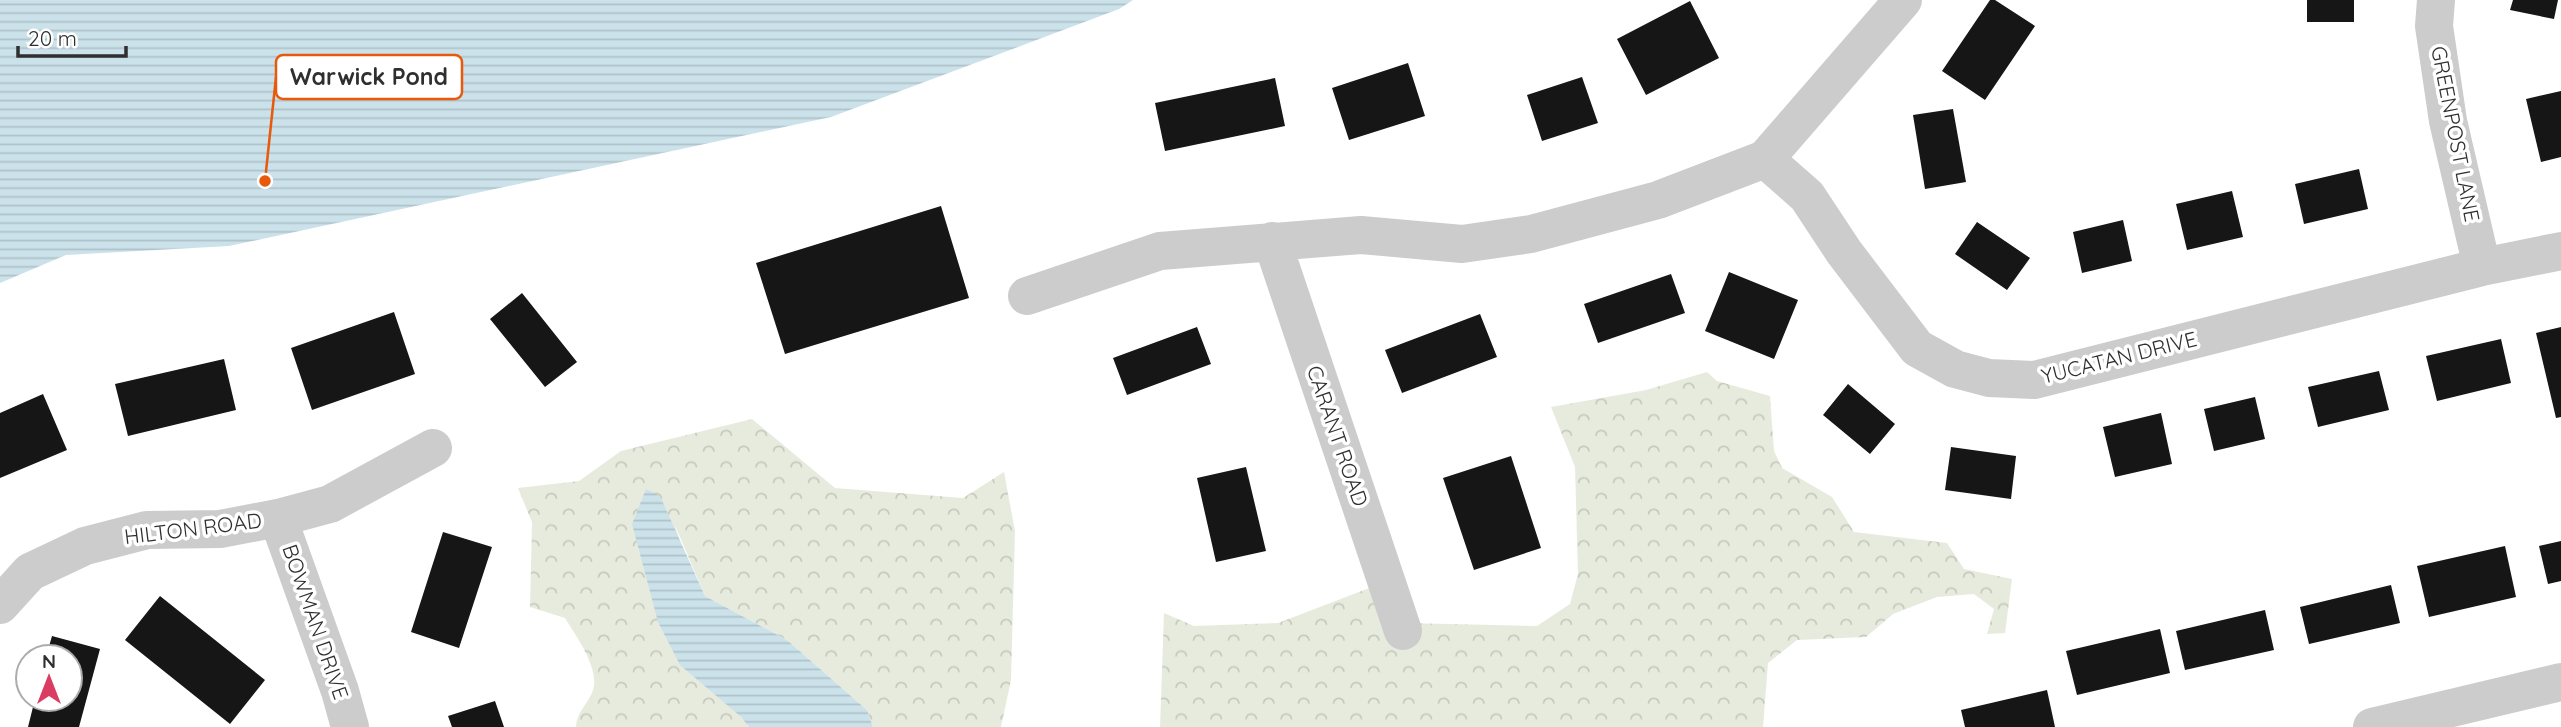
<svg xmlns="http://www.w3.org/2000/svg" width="2561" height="727" viewBox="0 0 2561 727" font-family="Quicksand,sans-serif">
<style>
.forest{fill:url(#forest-crowns)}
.water{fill:url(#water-rules)}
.building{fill:#161616}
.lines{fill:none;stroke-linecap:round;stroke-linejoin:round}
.minor{stroke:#ccc;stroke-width:38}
.labels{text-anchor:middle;stroke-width:7;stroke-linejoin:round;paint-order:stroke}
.street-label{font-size:21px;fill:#2f2f2f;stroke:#fff}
.leader{fill:none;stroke:#e8590c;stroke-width:2.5}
.callout-dot{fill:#e8590c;stroke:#fff;stroke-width:2.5}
.callout{fill:#fff;stroke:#e8590c;stroke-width:2.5}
.callout-label{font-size:23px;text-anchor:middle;font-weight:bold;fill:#2f2f2f}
</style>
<defs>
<pattern id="forest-crowns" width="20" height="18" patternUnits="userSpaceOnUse" patternTransform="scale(1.75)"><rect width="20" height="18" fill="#e7ebdd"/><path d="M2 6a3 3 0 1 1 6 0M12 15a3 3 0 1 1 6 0" fill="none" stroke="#c6cabe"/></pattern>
<pattern id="water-rules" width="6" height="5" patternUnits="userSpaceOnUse" patternTransform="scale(1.75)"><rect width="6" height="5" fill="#cbe2ea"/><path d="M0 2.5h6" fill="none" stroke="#afc2c9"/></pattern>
</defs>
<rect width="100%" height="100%" fill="#fff"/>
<path class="forest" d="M1707,372L1717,381L1770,396L1774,451L1782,468L1832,497L1854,532L1947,543L1964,569L2012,579L2005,633L1987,634L1994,609L1974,594L1937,597L1893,614L1866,637L1797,640L1768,663L1763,727H1160L1164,613L1194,626L1278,623L1385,582L1404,623L1537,626L1570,604L1578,574L1575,467L1551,407L1646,390Z
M752,419L835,488L963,498L1004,472L1015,531L1011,680L1001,727H873L867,710L787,640L705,596L674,523L740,716L749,727H576C576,714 587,704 592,693C602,671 576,636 565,618L530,607L532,522L518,488L579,481L621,451Z"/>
<path class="water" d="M0,0H1133L1119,9L831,117L229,246L66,255L0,283Z
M646,489L660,496L705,596L787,640L867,710L873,727H749L740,716L680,665L658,622L632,524Z"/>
<path class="building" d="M1990,0H1995L2035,26L1985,100L1942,71Z
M2307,0H2354V22H2307Z
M2513,0H2558L2554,19L2510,10Z
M1690,1L1719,58L1646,95L1617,39Z
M1408,63L1425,116L1349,140L1332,88Z
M1582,77L1598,123L1542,141L1527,95Z
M1275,78L1285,126L1165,151L1155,103Z
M2561,91V157L2541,162L2526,99Z
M1953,109L1966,182L1925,189L1913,115Z
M2359,169L2368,209L2304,224L2295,184Z
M2232,191L2243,237L2187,250L2176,204Z
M941,206L969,298L785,354L756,263Z
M2123,220L2132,261L2082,273L2073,232Z
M1977,222L2030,258L2007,290L1955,254Z
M1729,272L1798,300L1774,359L1705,331Z
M1671,274L1685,313L1598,343L1584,304Z
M522,293L577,362L545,387L490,319Z
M394,312L415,374L312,410L291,348Z
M1480,314L1497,357L1402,393L1385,350Z
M1197,327L1211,364L1127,395L1113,358Z
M2561,327V417L2556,418L2536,333Z
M2501,339L2511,383L2437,401L2426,356Z
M224,359L236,410L128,436L115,384Z
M2379,371L2389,410L2318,427L2308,387Z
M1848,384L1895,424L1870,454L1823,415Z
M43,394L67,450L0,478V413Z
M2255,397L2265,439L2214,451L2204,409Z
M2161,413L2172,464L2115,477L2103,427Z
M1951,447L2016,456L2011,499L1945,490Z
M1511,456L1541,548L1474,570L1443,478Z
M1246,467L1266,551L1216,562L1197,478Z
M443,532L492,547L459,648L411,632Z
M2561,541V581L2548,584L2539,546Z
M2505,546L2516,597L2429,617L2417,566Z
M2391,585L2400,623L2309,644L2300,607Z
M160,596L265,680L230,724L125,640Z
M2265,610L2274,650L2185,670L2176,631Z
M2160,629L2170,673L2077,695L2066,651Z
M52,636L100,649L79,727H28L35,699H70V657H46Z
M2047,690L2055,727H1965L1961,710Z
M495,701L504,727H452L448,716Z"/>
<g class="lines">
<path class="minor" d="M2436,0L2434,26L2448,121L2482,267
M1765,159L1807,196L1844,252L1917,348L1955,369L1989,378L2034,380L2482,267L2561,251
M1272,241L1403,631
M1027,296L1160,251L1361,235L1462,244L1531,234L1658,200L1765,159L1903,0
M278,518L340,691L350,727
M0,605L30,572L85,546L147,530L220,529L278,518L330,504L433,448
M2372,727L2561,682"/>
</g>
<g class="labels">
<g class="street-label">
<text transform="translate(2455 134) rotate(79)" y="7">GREENPOST LANE</text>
<text transform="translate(2119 358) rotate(-14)" y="7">YUCATAN DRIVE</text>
<text transform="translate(1337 436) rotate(71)" y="7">CARANT ROAD</text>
<text transform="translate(193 529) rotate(-7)" y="7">HILTON ROAD</text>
<text transform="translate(315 622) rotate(71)" y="7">BOWMAN DRIVE</text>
</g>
</g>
<path class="leader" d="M265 181L276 77"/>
<circle class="callout-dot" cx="265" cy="181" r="7"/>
<rect class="callout" x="276" y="55" width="186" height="44" rx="7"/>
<g class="callout-label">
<text x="369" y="85">Warwick Pond</text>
</g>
<g transform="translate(49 678)"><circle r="33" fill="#ffffff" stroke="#acacac" stroke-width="2"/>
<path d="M0-5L12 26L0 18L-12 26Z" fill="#da3d61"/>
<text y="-10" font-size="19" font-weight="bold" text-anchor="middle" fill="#2f2f2f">N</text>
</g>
<path d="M18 46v10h108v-10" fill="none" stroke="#2f2f2f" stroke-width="3.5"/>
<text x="28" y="46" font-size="21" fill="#2f2f2f" stroke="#ffffff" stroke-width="5" paint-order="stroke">20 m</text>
</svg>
